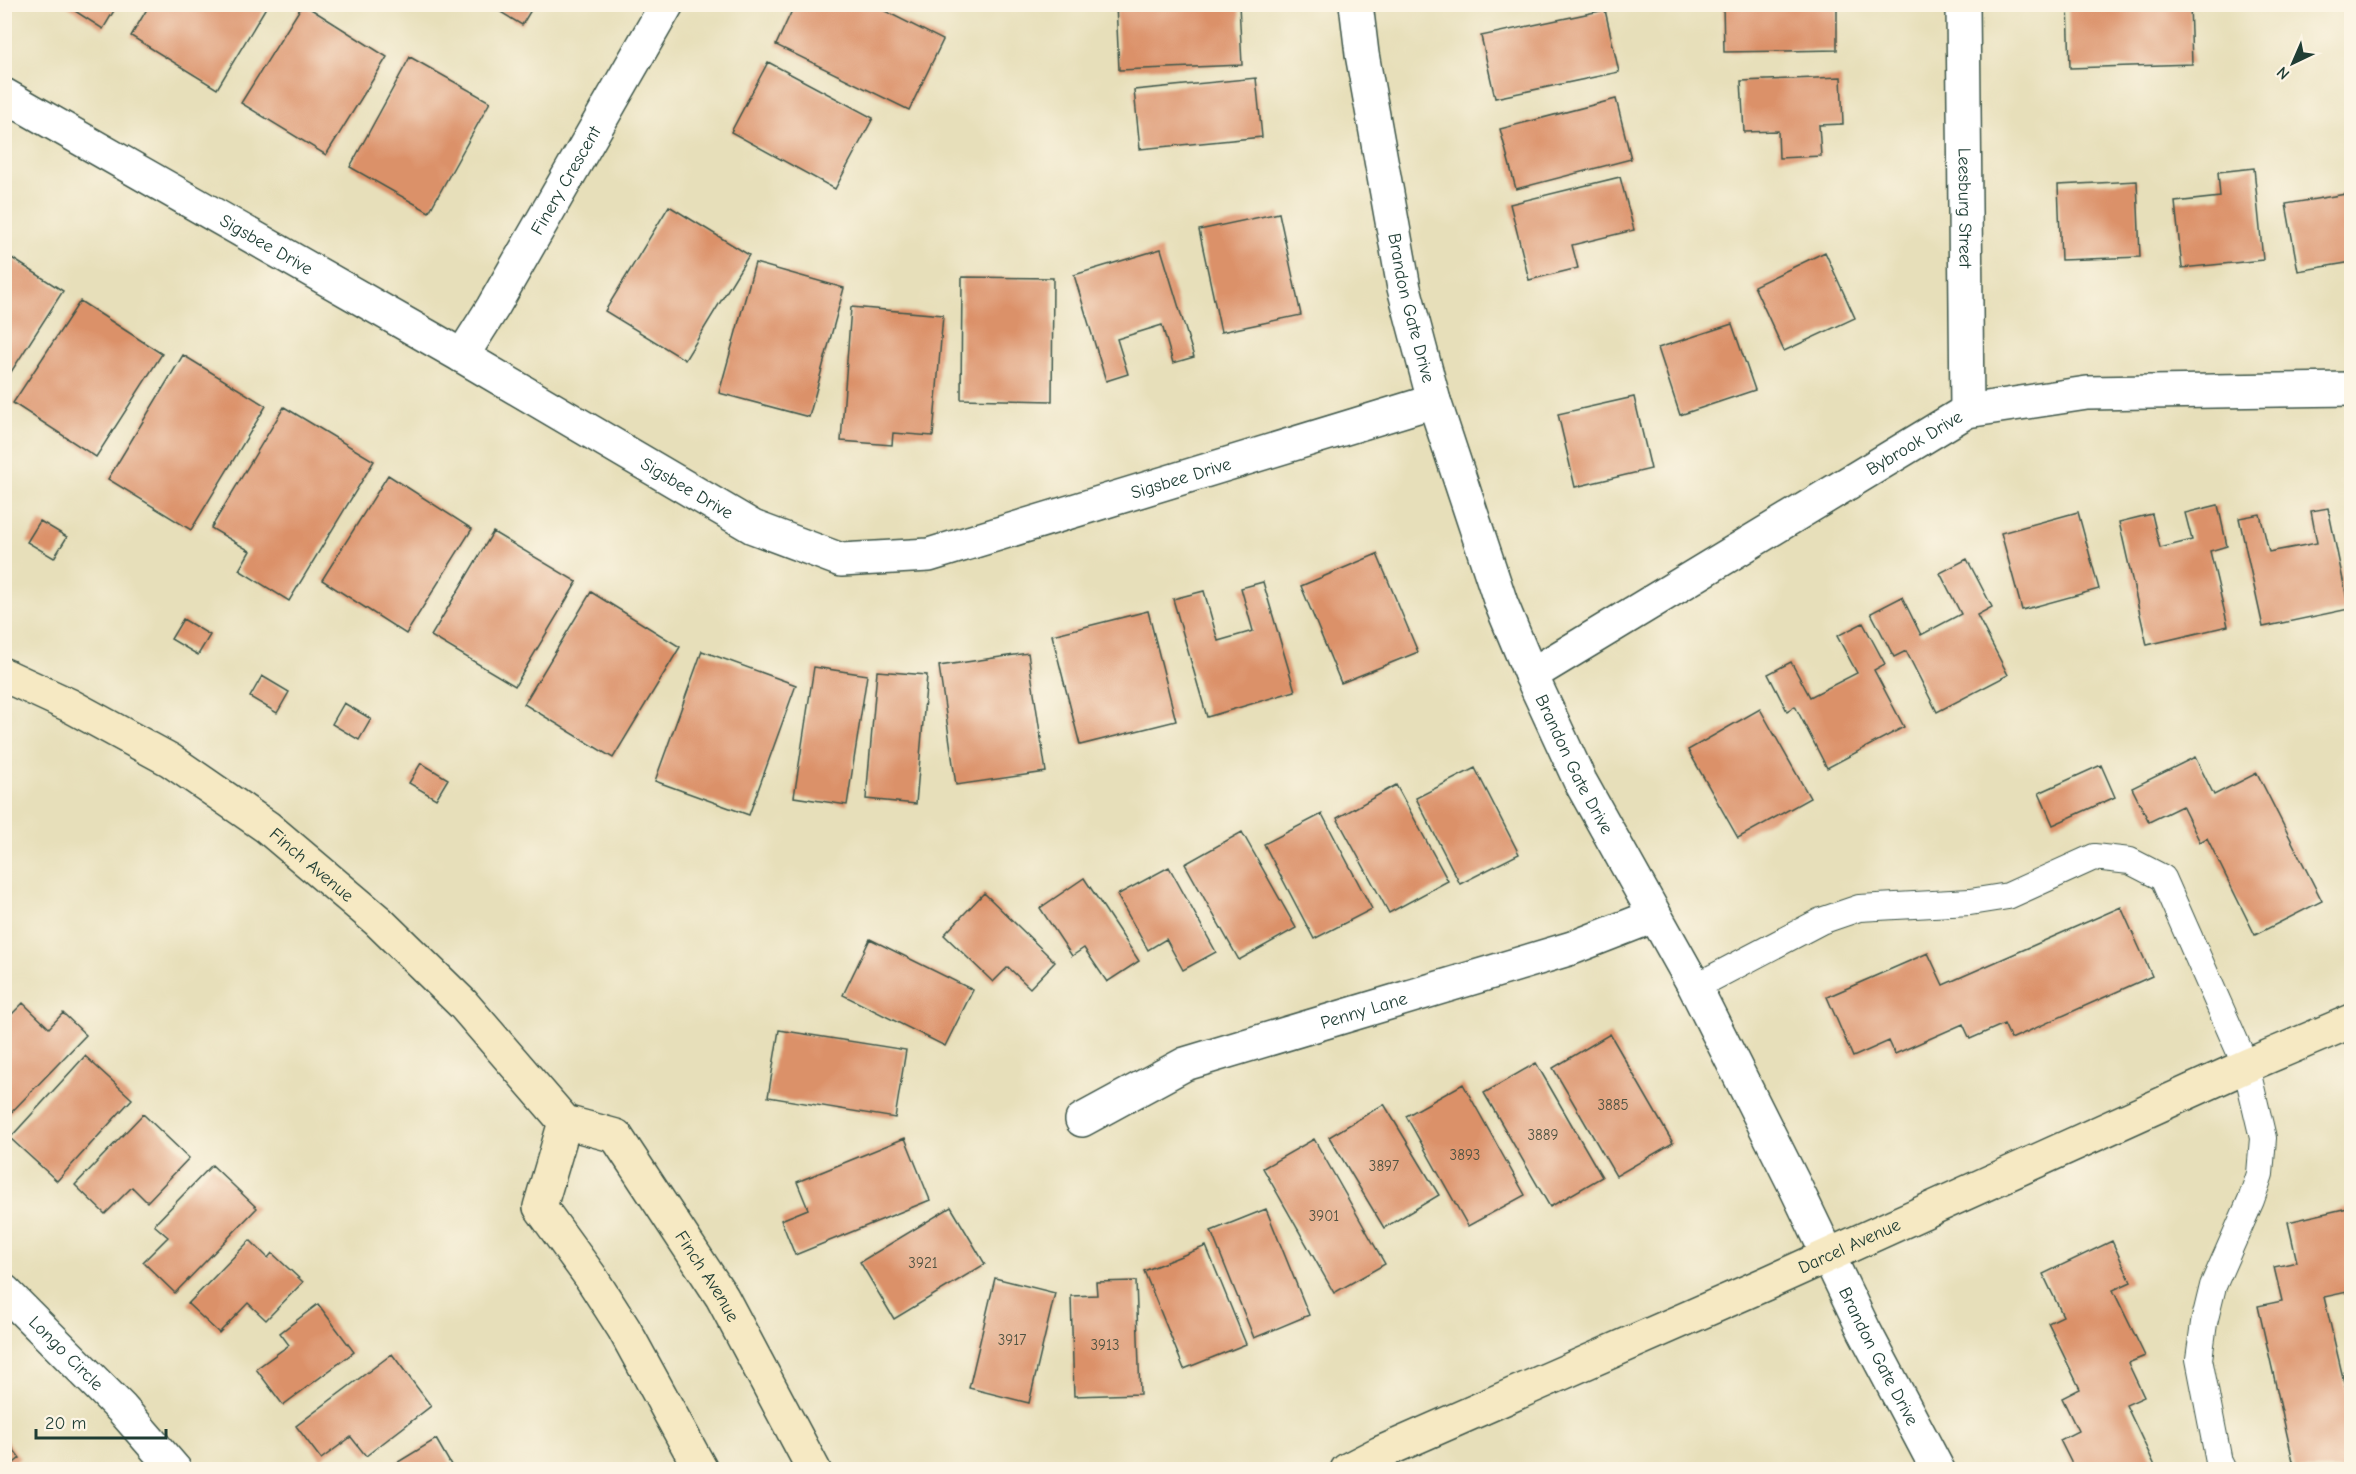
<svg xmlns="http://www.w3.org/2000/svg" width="2356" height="1474" viewBox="0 0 2356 1474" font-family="'Comic Neue',sans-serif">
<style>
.building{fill:#db9169}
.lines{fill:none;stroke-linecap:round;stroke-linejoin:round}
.lane-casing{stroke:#3d5548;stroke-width:28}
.street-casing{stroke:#3d5548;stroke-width:36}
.secondary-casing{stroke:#3d5548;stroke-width:36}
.lane{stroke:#fff;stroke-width:26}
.street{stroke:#fff;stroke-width:33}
.secondary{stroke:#f6e9c3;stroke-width:33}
.labels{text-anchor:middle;stroke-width:6;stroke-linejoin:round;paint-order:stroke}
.number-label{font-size:15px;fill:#4e5241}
.street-label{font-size:18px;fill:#1f3d34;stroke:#fcf5e5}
</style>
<rect width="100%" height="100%" fill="#fcf5e5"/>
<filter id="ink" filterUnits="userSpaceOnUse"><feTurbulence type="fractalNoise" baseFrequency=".0167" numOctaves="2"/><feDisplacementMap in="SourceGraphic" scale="12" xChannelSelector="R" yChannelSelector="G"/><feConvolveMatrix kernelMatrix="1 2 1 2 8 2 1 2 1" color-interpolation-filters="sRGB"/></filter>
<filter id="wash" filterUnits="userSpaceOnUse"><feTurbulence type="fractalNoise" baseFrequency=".008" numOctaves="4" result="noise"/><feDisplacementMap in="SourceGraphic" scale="24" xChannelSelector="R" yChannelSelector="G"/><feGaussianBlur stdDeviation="1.35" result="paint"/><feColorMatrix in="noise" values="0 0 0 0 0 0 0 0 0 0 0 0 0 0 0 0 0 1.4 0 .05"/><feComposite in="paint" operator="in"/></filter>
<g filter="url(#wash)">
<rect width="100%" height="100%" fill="#e7dfba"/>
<g id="blocks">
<path class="building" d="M64,4H118L103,29Z
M150,4H268L217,89L131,36Z
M303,4L387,57L326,155L241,103Z
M795,4H871L943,40L909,110L776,45Z
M1116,4H1239L1242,65L1119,70Z
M1723,4H1837V50L1724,52Z
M2068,4H2190L2192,64L2070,68Z
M489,5H534L522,25Z
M1605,10L1619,72L1495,98L1481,36Z
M410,57L490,102L429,212L350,167Z
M768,62L873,118L835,189L731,132Z
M1841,77L1843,124L1819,125L1821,156L1779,158L1778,131L1744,132L1741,81Z
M1256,78L1262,137L1140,149L1134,90Z
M1616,99L1631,159L1516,189L1500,129Z
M2254,168L2263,260L2182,268L2175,202L2220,197L2218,172Z
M1620,177L1634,230L1572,245L1578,268L1529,280L1510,204Z
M2137,181L2140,257L2061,260L2058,185Z
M2352,193V262L2298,271L2286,204Z
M669,206L749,255L685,360L605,311Z
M1279,213L1301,315L1221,332L1199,230Z
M1161,249L1194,357L1173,363L1162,325L1117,339L1128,374L1106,381L1074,275Z
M1825,252L1855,318L1784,351L1754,286Z
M4,253L63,291L4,383Z
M755,263L844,288L809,417L719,393Z
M962,277L1053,278L1052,401L961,399Z
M80,301L162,354L96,457L13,403Z
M851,307L943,315L933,436L893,433L892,445L841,441Z
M1732,324L1755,390L1680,415L1658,348Z
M183,355L266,406L191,530L108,479Z
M1634,397L1651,469L1575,487L1558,414Z
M284,407L374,461L289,601L239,570L250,551L211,528Z
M388,475L472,529L406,634L322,580Z
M2218,505L2227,546L2210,551L2228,626L2147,645L2119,522L2152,514L2160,548L2192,540L2185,513Z
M2328,508L2349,609L2263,627L2239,518L2260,514L2269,552L2317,543L2311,511Z
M2078,512L2099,589L2022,610L2001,533Z
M40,521L67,537L54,558L27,542Z
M493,532L577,582L515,686L431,636Z
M1377,554L1418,652L1341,683L1301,586Z
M1967,559L1992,607L1977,615L2008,675L1937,712L1906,651L1894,657L1871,613L1902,597L1921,635L1961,614L1940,573Z
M1263,582L1295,691L1207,717L1173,599L1204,591L1218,641L1253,631L1241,588Z
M591,592L680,647L613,758L524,704Z
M1148,611L1176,721L1080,745L1052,635Z
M183,619L210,635L198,655L171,639Z
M1863,623L1885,664L1874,670L1904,727L1827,768L1795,706L1787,711L1768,674L1791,662L1810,697L1857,673L1837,636Z
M702,651L796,685L749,815L655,781Z
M1028,653L1046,772L956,785L939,666Z
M814,667L867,675L847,805L794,797Z
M877,671L927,675L916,804L866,799Z
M262,676L289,692L277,713L250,697Z
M344,703L371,719L359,740L332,724Z
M1760,709L1810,798L1738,838L1688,750Z
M2195,757L2214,795L2257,773L2322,901L2255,935L2207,838L2200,842L2182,806L2149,822L2132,788Z
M421,763L448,779L436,799L409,783Z
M2101,765L2115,797L2053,825L2039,793Z
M1475,768L1519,854L1460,884L1416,798Z
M1396,785L1448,881L1389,913L1337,818Z
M1322,814L1372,909L1314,939L1264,844Z
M1242,832L1296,928L1239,960L1185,864Z
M1169,867L1216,952L1183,970L1166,939L1148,950L1117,895Z
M1084,878L1139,961L1107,982L1084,948L1072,956L1040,908Z
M984,893L1055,962L1030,988L1008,967L993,982L944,935Z
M2121,907L2152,976L2011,1039L2004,1024L1970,1039L1963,1024L1895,1054L1889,1041L1853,1057L1827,997L1928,953L1943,985Z
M870,939L973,990L945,1046L843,995Z
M23,1003L49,1028L63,1013L86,1035L4,1120V1022Z
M779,1030L906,1050L895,1118L768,1097Z
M1610,1034L1673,1143L1616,1176L1553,1068Z
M85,1056L132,1099L57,1181L10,1138Z
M1536,1063L1602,1177L1550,1207L1484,1093Z
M1463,1084L1525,1195L1468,1226L1406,1116Z
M1384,1104L1439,1195L1384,1228L1329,1137Z
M143,1114L189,1158L147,1202L132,1187L105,1214L75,1185Z
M905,1138L930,1200L795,1255L781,1220L808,1209L797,1182Z
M1314,1139L1385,1264L1334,1293L1263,1168Z
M212,1165L257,1208L175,1293L143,1262L168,1237L154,1225Z
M951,1207L985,1264L894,1319L860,1262Z
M2352,1207V1253L2347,1254L2352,1276V1291L2324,1297L2352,1416V1470H2295L2258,1306L2282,1301L2274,1267L2297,1262L2288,1222Z
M1266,1209L1309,1315L1254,1338L1211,1231Z
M250,1240L268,1258L272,1253L303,1282L266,1320L248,1303L219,1333L188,1304Z
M2112,1241L2131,1282L2113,1290L2145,1356L2128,1363L2144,1397L2126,1405L2157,1470H2075L2060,1440L2078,1431L2062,1398L2080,1389L2048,1323L2063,1316L2043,1274Z
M1206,1246L1246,1344L1184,1369L1144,1271Z
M995,1278L1055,1293L1029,1403L969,1388Z
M1136,1281L1140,1394L1074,1396L1071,1296L1097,1295L1096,1282Z
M318,1304L354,1352L283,1405L256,1369L289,1345L280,1333Z
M392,1354L431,1406L366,1456L351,1437L321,1459L296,1426Z
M4,1437L20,1458L5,1470H4Z
M436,1439L454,1470H385Z"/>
</g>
</g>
<g filter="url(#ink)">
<use href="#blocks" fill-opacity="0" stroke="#3d5548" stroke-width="1.5"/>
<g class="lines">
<defs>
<path id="lane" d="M1695,987L1821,921L1859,908L1970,902L2008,896L2094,857L2130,861L2163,878L2246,1066L2263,1138L2260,1174L2251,1200L2213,1286L2204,1323L2199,1359L2219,1462L2223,1470"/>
<g id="street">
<path id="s1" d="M1356,4L1362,54L1404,288L1434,401L1501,603L1531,675L1580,781L1695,987L1794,1184L1864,1330L1938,1470"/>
<path id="s2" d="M1963,4L1967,411"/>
<path id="s3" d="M4,95L462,356L753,527L841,560L929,555L1434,401"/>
<path id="s4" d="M462,356L493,307L667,4"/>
<path id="s5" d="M1531,675L1967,411L2087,393L2352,389"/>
<path id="s6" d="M1082,1120L1185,1064L1572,948L1654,916"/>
<path id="s7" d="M4,1291L122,1409L175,1470"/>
</g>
<g id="secondary">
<path id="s8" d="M4,675L69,705L170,760L267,827L378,921L463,1004L565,1122L616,1136L722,1297L814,1470"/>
<path d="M565,1122L540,1207L590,1276L624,1329L701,1470"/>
<path id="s9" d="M1347,1470L1380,1453L1765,1284L2246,1066L2352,1021"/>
</g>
</defs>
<use href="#lane" class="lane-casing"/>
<use href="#street" class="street-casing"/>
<use href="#secondary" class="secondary-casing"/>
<use href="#lane" class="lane"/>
<use href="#street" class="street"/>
<use href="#secondary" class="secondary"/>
</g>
</g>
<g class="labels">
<g class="number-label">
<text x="1613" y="1110">3885</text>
<text x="1543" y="1140">3889</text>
<text x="1465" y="1160">3893</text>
<text x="1384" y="1171">3897</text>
<text x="1324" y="1221">3901</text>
<text x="923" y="1268">3921</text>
<text x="1012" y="1345">3917</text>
<text x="1105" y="1350">3913</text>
</g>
<g class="street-label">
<text dy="6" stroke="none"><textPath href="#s4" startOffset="204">Finery Crescent</textPath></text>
<text dy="6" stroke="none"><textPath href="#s2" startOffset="204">Leesburg Street</textPath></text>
<text dy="6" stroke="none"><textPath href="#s3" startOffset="302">Sigsbee Drive</textPath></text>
<text dy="6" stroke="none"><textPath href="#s1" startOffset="309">Brandon Gate Drive</textPath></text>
<text dy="6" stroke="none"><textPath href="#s5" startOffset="448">Bybrook Drive</textPath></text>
<text dy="6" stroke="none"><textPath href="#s3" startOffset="1310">Sigsbee Drive</textPath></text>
<text dy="6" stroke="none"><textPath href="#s3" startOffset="788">Sigsbee Drive</textPath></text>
<text dy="6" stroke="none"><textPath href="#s1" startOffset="795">Brandon Gate Drive</textPath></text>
<text dy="6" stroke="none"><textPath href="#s8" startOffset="363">Finch Avenue</textPath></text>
<text dy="6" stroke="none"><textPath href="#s6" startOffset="304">Penny Lane</textPath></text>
<text dy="6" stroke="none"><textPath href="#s9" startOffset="550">Darcel Avenue</textPath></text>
<text dy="6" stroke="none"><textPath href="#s8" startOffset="945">Finch Avenue</textPath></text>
<text dy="6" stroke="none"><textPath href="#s7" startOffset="88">Longo Circle</textPath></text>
<text dy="6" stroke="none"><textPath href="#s1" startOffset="1461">Brandon Gate Drive</textPath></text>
</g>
</g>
<rect width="2356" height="1474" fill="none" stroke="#fcf5e5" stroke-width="24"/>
<g transform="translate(2293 63) rotate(224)" stroke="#fcf5e5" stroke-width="4.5" paint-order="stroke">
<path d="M0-4.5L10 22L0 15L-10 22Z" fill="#1f3d34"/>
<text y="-9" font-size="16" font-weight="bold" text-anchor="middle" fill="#1f3d34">N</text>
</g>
<path d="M36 1429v9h130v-9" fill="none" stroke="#1f3d34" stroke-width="3"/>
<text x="45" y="1429" font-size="18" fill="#1f3d34" stroke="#fcf5e5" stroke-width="4.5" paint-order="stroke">20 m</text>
</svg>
